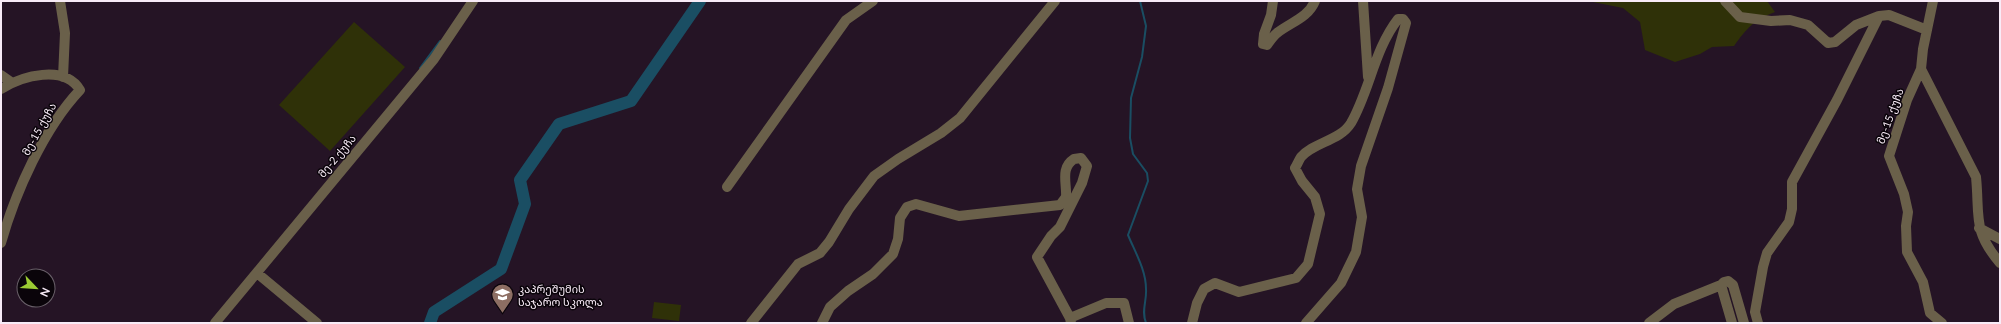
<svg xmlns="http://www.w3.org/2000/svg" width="2001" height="324" viewBox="0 0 2001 324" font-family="Lato,'Noto Sans Georgian',sans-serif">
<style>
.green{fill:#2f3108}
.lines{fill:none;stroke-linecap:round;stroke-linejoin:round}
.stream{stroke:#1a4e63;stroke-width:2}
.river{stroke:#1a4e63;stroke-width:12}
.minor{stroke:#6a604a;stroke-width:10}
.labels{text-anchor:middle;stroke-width:3;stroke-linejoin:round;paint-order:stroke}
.street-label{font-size:11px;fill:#f8ebf7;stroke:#0a040a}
.poi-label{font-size:11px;fill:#f8ebf7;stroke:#0a040a;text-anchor:start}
</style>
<rect width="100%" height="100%" fill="#251425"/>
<path class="green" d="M1588,1H1767L1775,12C1754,20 1747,28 1734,46L1712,47L1700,54L1675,62L1645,50L1640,22L1623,8Z
M354,22L405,67L330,151L279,105Z
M654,302L681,305L679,321L652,318Z"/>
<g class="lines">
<path class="stream" d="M1140,1L1146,26L1142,57L1131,98L1130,138L1133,154L1147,173L1148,181L1128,235C1135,252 1146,270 1146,289C1147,301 1141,311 1146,323
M420,68L440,41"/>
<path class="river" d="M430,323L434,312L501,269L525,204L520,180L559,124L631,101L700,1"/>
<path class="minor" d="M60,1L65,33L63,77
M1273,1L1271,15L1264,34L1263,44L1267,45C1270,41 1273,36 1277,33C1291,22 1308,18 1315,1
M1363,1L1368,77
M1725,1L1740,17L1771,21L1790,20L1808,25L1828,43L1835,42L1856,25L1879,16
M1933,1L1923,49L1921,69L1907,100L1889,156L1904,194L1908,212L1906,226L1907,252L1923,282L1930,313L1942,323
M1921,69L1976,177C1980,216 1972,230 2000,263
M1,75L11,82
M1,89C22,76 64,64 80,90C44,128 15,193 1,243
M727,187L846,20L873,1
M1979,228L2000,239
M257,273L317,323
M1070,318L1106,303H1124L1129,323
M215,323L434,59L473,1
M751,323L798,264L820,253L829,242L849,209L874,176L898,159L941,133L960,118L1055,1
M822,323L830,307L848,291L873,274L893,254L898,239L900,218L907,207L916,204L959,216L1060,205L1066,197C1067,183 1060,168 1074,159L1081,158L1087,166L1082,183L1060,227L1051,236L1037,257L1070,318L1071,323
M1192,323L1197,303L1204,289L1215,283L1239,292L1296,278L1308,264L1320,214L1315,197L1302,181L1295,168C1297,165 1299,160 1301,157C1314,142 1340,141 1351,123C1370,90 1374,50 1398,19H1403L1406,23L1388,88L1361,166L1357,189L1362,217L1356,252L1341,283L1306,323
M1649,323L1674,304L1721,285
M1732,323L1721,285L1724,282L1728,281L1733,285L1744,323
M1758,323L1755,312L1763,267L1767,253L1789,222L1792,209V182L1837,100L1879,16L1889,15L1927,30"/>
</g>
<defs>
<symbol id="school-pin" viewBox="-11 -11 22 30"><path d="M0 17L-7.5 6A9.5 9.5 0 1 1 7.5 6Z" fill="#8d6e63" stroke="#0a040a"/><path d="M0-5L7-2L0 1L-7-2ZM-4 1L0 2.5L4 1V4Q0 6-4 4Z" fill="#fff"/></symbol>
</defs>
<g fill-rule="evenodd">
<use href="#school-pin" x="490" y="282" width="25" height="34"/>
</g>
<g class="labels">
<g class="street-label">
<text transform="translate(1890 116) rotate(-70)" y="4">მე-15 ქუჩა</text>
<text transform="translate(39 129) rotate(-61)" y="4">მე-15 ქუჩა</text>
<text transform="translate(337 156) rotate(-50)" y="4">მე-2 ქუჩა</text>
</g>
<g class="poi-label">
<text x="518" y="293">კაპრეშუმის<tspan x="518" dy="13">საჯარო სკოლა</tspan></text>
</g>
</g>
<rect width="2001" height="324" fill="none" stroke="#f8ebf7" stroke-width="4"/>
<g transform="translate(36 288) rotate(115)"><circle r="19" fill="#0a040a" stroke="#696069"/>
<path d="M0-3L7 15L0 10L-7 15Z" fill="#9bcb33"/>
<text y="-6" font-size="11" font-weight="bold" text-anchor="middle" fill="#f8ebf7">N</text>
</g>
</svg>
